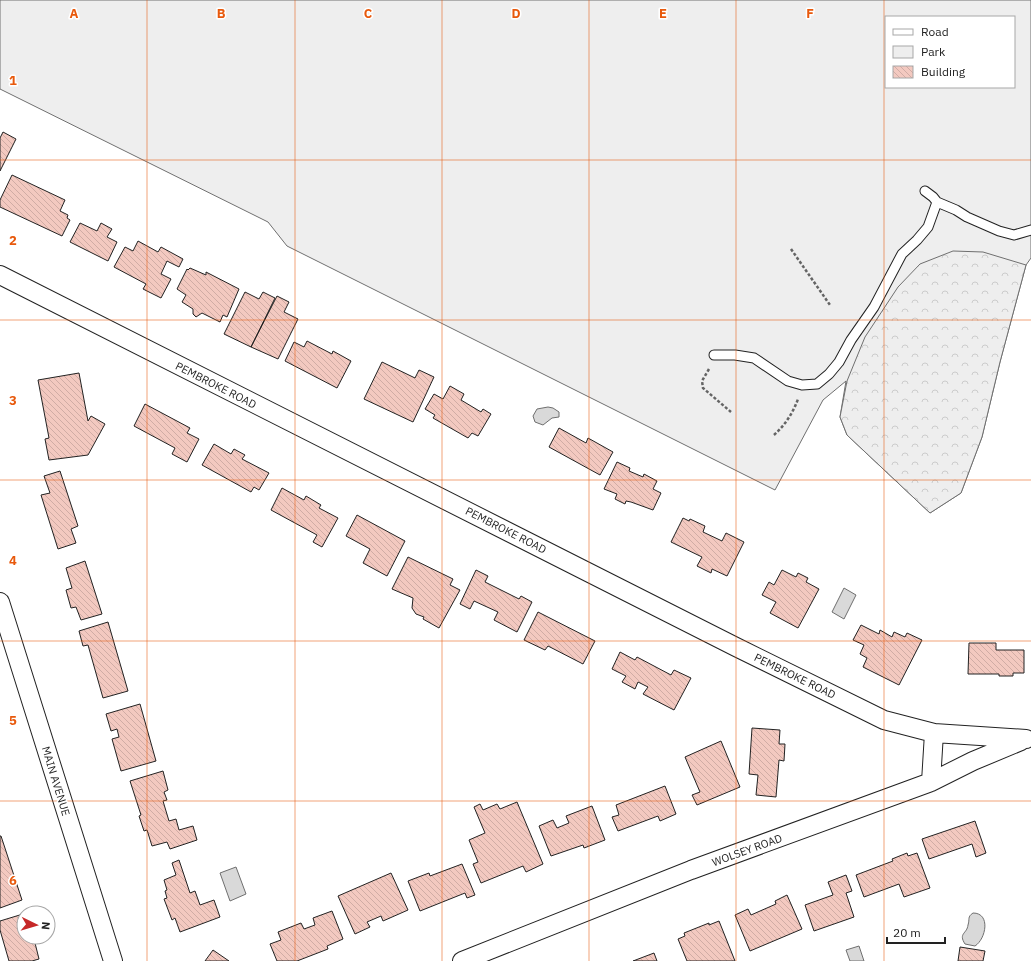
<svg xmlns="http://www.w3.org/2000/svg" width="1031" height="961" viewBox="0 0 1031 961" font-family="'IBM Plex Sans',sans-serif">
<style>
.green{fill:#eee;stroke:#6f6f6f;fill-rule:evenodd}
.forest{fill:url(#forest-crowns);stroke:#6f6f6f}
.water{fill:#d9d9d9;stroke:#6f6f6f}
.building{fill:url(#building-back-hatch);stroke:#222}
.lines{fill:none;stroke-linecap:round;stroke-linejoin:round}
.lane-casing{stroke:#222;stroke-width:11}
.street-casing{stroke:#222;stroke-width:20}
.path{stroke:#646464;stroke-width:2.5;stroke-dasharray:3 2;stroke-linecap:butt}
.lane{stroke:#fff;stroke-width:9}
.street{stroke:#fff;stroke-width:18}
.grid{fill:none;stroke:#e8590c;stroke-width:1;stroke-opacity:0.55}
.labels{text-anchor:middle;stroke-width:3;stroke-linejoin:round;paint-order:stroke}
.street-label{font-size:11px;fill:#222;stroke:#fff}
.grid-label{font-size:13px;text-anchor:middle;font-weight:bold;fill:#e8590c;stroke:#fff;stroke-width:3;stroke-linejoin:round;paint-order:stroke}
</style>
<defs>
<pattern id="forest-crowns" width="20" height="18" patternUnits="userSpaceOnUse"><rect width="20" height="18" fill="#eee"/><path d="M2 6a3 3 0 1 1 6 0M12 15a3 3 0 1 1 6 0" fill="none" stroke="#ccc"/></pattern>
<pattern id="building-back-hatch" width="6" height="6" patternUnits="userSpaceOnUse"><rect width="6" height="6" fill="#f3c9c0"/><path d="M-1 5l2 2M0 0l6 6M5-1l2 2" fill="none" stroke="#d0aca5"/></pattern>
</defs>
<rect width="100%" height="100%" fill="#fff"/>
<path class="green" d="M0,0H1031V258L1026,265L1000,362L982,437L961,493L930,513L847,435L840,417L846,381L823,400L775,490L287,246L268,222L0,89ZM886,17H1014V87H886Z"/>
<path class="forest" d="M953,251L983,252L1026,265L1000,362L982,437L961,493L930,513L847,435L840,417L847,381L865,337L898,287L920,264Z"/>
<path class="water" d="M548,407L553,408L559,412V417L552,418L543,425L535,422L533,416L537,409Z
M844,588L856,595L844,619L832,612Z
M236,867L246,894L230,901L220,873Z
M973,913C991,913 986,939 975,946L965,944C958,933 967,934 968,925C970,919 967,917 973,913Z
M859,946L864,961H850L846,950Z"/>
<path class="building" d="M3,132L16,139L0,171V138Z
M12,175L65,200L60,211L68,215L67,218L70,220L62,236L0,207V200Z
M80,223L97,231L101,223L112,229L107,237L117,242L108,261L70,242Z
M138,241L158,252L161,247L183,259L179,267L167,261L161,274L171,279L161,298L143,289L146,284L114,267L125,247L133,251Z
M190,268L206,275V272L239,289L227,317L223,315L220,322L202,313L196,317L193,314V309L182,302L186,295L177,289L187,269L188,270Z
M245,292L259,299L263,292L275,298L251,347L224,334Z
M277,296L289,302L284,312L298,319L278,359L251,347Z
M307,341L332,354L333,351L351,361L337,388L285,361L294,342L304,347Z
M382,362L415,378L419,370L434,377L413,422L364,399Z
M79,373L88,421L91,416L105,424L88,455L49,460L45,439L49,438L38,380Z
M450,386L464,394L461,400L481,412L483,409L491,414L478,436L472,433L468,438L433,418L435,415L425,409L434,394L443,399Z
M145,404L190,428L187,433L199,439L187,462L172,454L175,448L134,426Z
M559,428L586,443L588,438L613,452L600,475L549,447Z
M214,444L231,454L234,449L245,455L242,459L269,473L259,490L254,487L251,492L202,465Z
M617,462L630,468L629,471L643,477L644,474L657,481L653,489L661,493L653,510L631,502L626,501L625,504L615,499L617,494L604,489Z
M60,471L78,526L71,529L76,543L58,549L41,495L50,493L44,476Z
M282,488L304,500L306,496L321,505L319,508L338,518L322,547L313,542L317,535L271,510Z
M357,515L405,541L387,576L363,563L370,549L346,536Z
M683,518L689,521L690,519L705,526L703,532L722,541L726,533L744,542L727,576L712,569L711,573L697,566L702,557L671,542Z
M408,557L453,579L450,585L460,590L439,628L423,619L424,617L416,614L412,608L413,598L392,589Z
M85,561L102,614L81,620L76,607L71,608L66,590L72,588L66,568Z
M476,570L488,576L485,582L519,599L521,596L532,602L517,632L494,620L498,612L474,601L470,609L460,604Z
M782,570L796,577L798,573L808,578L806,582L819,589L798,628L770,613L776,602L762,595L769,582L774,585Z
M538,612L595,641L583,664L548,646L545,650L524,640Z
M108,622L128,691L103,698L88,645L83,646L79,631Z
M861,625L879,634L880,630L892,637L894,632L905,637L907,633L922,640L899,685L863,667L867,658L860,654L864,645L853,640Z
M969,643H996V650H1024V673H1013V676H999V674H968Z
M620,652L635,660L637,657L671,675L674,670L691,678L674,710L643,694L648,687L638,682L635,689L622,682L626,676L612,669Z
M140,704L156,761L121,771L112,739L119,737L117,729L111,731L106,714Z
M752,728L780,730L779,744H785L784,761L779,760L776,797L756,795L758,775L749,774Z
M721,741L740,787L697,805L692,795L700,792L685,757Z
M163,771L168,790L164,792L167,800L163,801L169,821L176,819L179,830L193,826L197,840L170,849L167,842L152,846L147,830L144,831L139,816L141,815L130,781Z
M665,786L676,814L660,821L658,816L618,831L612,817L619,815L616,805Z
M517,802L543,864L526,872L523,866L481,883L473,864L478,862L469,840L485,833L474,807L480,804L483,810L497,804L500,809Z
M592,806L605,840L584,848L583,845L551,856L539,826L553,820L557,828L569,823L566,816Z
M975,821L986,853L976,857L972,844L929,859L922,839Z
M0,836H1L22,900L0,908Z
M907,853L908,856L917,853L930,888L904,897L899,884L864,897L856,875L893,861L892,859Z
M179,860L190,893L195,891L200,905L214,900L220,917L180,932L175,918L172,920L164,899L167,898L165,891L167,890L164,880L176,875L172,863Z
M462,864L475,895L467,898L465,893L420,911L408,881L429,873L430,876Z
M391,873L408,910L383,921L381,916L367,922L370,927L355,934L338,896Z
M846,875L852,891L846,893L854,917L814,931L805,905L833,895L828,882Z
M787,895L802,929L750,951L735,915L748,909L751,915L776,904L775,901Z
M332,911L343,939L327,946L328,949L297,961H277L270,944L281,940L278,932L301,923L304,929L315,925L313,918Z
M23,914L24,937H29L30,940L34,939L39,959L32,961H9L0,930V921Z
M719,921L735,961H687L678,939L685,936L684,933L709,923V925Z
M960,947L985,951L983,961H958Z
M213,950L229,961H205Z
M654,953L657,961H633Z"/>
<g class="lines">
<defs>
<path id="lane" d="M925,191L933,197L937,202L956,210L967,217L999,231L1014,235L1031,230
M714,355H735L754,358L788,381L802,385L817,384L829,374L839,362L851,340L874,307L902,254L917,240L928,227L937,202"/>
<path id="street" d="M0,275L736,647L884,720L934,733L1026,739
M0,602L113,961
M931,782L934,733
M462,961L691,870L931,782L973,761L1021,741"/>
</defs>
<use href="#lane" class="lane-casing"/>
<use href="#street" class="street-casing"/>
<path class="path" d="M791,249L830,305
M709,369L702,381L703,388L731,412
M774,435C785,425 793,413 798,399"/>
<use href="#lane" class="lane"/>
<use href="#street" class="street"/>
</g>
<path class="grid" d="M147,0V961M295,0V961M442,0V961M589,0V961M736,0V961M884,0V961M0,160H1031M0,320H1031M0,480H1031M0,641H1031M0,801H1031"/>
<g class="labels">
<g class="street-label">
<text transform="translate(216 385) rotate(27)" y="4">PEMBROKE ROAD</text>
<text transform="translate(506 530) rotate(27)" y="4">PEMBROKE ROAD</text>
<text transform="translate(795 676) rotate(26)" y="4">PEMBROKE ROAD</text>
<text transform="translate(56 781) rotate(73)" y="4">MAIN AVENUE</text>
<text transform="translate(747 850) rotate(-20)" y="4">WOLSEY ROAD</text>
</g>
</g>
<g class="grid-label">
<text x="74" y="18">A</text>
<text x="221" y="18">B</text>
<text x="368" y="18">C</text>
<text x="516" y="18">D</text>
<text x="663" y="18">E</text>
<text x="810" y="18">F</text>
<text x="13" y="85">1</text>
<text x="13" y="245">2</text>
<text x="13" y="405">3</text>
<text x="13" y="565">4</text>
<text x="13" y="725">5</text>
<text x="13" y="885">6</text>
</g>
<rect x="885" y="16" width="130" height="72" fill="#ffffff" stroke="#a7a7a7"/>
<rect x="893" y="29" width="20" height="6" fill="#ffffff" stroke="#a7a7a7"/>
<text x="921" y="36" font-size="12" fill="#222222">Road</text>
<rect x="893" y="46" width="20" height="12" fill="#eeeeee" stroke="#a7a7a7"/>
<text x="921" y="56" font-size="12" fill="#222222">Park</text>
<rect x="893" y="66" width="20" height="12" fill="url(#building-back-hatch)" stroke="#a7a7a7"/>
<text x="921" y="76" font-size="12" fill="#222222">Building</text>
<g transform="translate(36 925) rotate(95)"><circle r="19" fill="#ffffff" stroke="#a7a7a7"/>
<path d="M0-3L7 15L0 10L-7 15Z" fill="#c62828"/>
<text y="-6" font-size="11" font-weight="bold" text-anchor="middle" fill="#222222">N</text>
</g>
<path d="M887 937v6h58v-6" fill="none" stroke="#222222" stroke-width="2"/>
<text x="893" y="937" font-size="12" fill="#222222" stroke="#ffffff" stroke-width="3" paint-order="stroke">20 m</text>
</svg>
